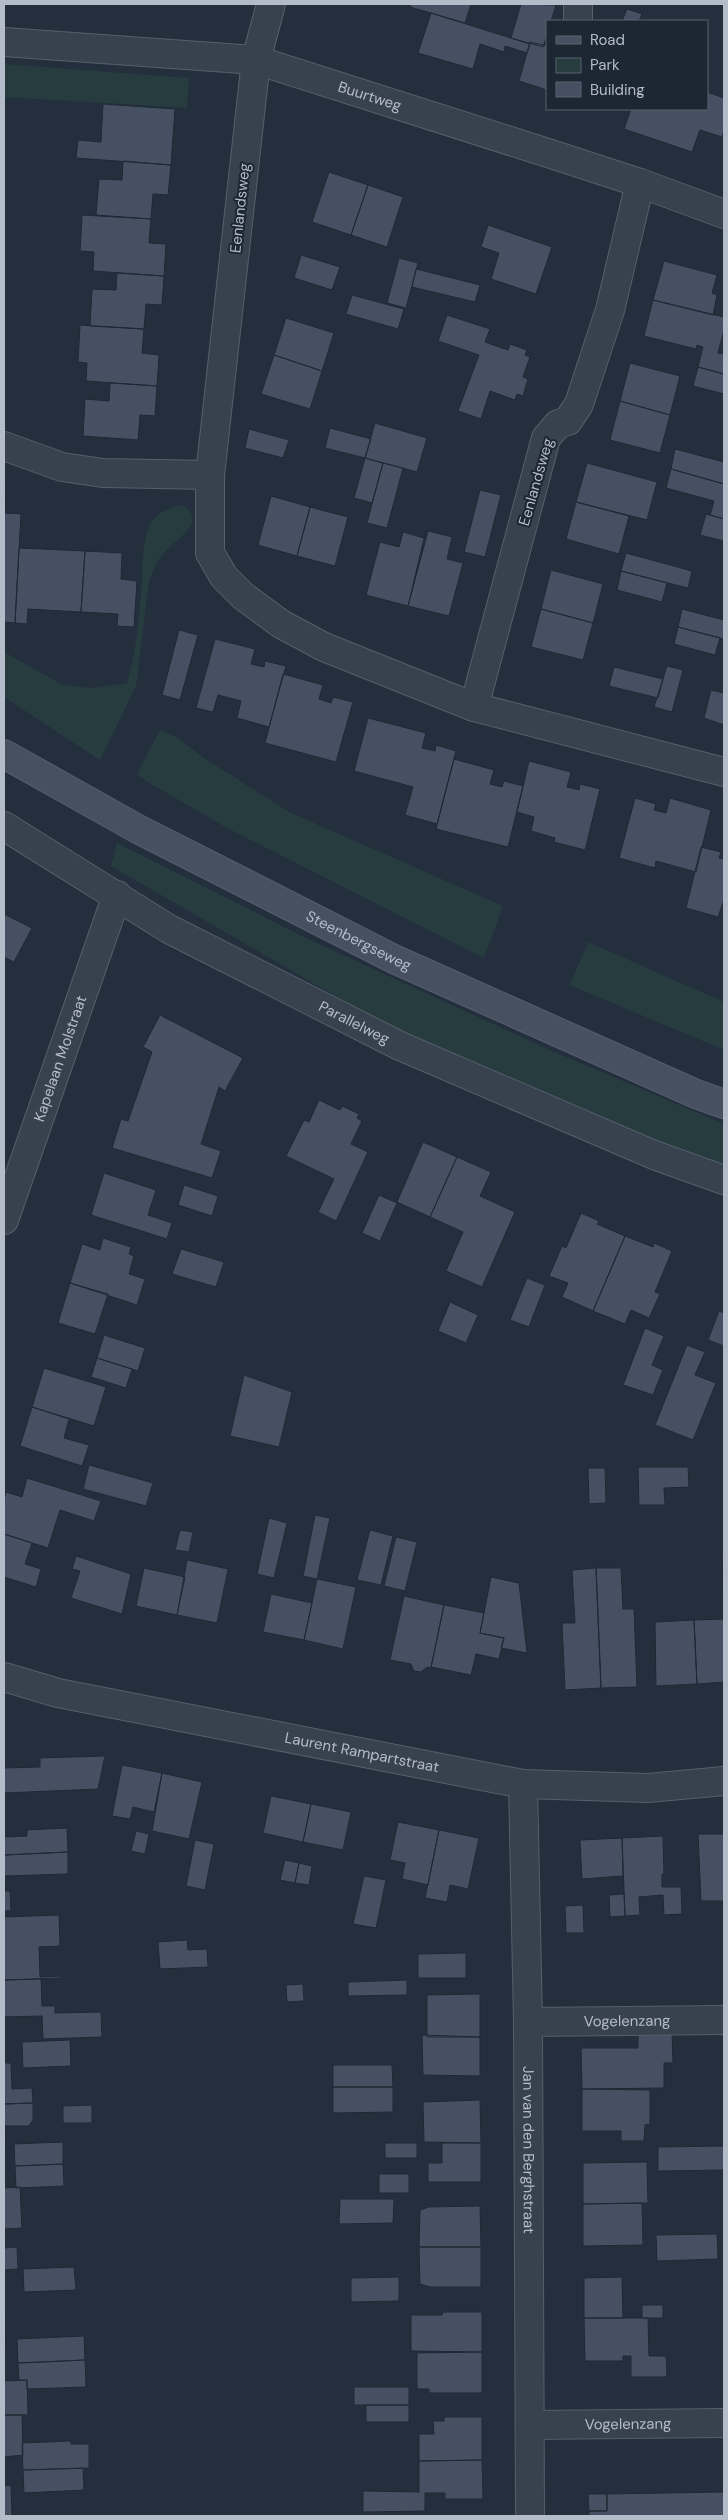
<svg xmlns="http://www.w3.org/2000/svg" width="728" height="2520" viewBox="0 0 728 2520" font-family="'DM Sans',sans-serif">
<style>
.green{fill:#263c3f}
.building{fill:#455162;stroke:#1f2835}
.lines{fill:none;stroke-linecap:round;stroke-linejoin:round}
.street-casing{stroke:#565f6c;stroke-width:30}
.secondary-casing{stroke:#565f6c;stroke-width:30}
.street{stroke:#38414e;stroke-width:28}
.secondary{stroke:#465061;stroke-width:28}
.labels{text-anchor:middle;stroke-width:4;stroke-linejoin:round;paint-order:stroke}
.street-label{font-size:15px;fill:#b4bcc9;stroke:#1d2633}
</style>
<rect width="100%" height="100%" fill="#242f3e"/>
<path class="green" d="M4,64L189,78L187,108L4,97Z
M182,505C210,521 174,540 164,553C156,561 153,571 149,581L136,686L100,760L4,697V652L63,685L92,688L127,683C137,649 139,616 142,581C143,564 142,543 149,527C154,514 169,507 182,505Z
M160,730L178,738L204,758L289,812L503,906L484,958L227,828L148,782L137,774Z
M117,843L306,938L550,1050L724,1124V1174L469,1069L361,1011L111,866Z
M588,942L724,1002V1050L570,985Z"/>
<path class="building" d="M411,4H471L465,23L410,7Z
M521,4L556,5L551,21H547V35L543,47L511,38Z
M627,9L642,14L639,21H622Z
M431,13L530,44L527,53L505,46L504,52L480,44L473,69L418,53Z
M530,42L547,46V90L519,81Z
M707,92L724,98V130L722,137L700,130L692,152L624,129L631,109H707Z
M103,104L175,109L171,165L76,158L78,140L101,142Z
M123,161L171,165L168,195L153,194L151,219L96,215L99,179L122,180Z
M329,172L368,185L351,235L312,222Z
M368,185L403,197L387,247L351,235Z
M82,215L151,219L149,243L166,244L164,276L93,271L94,252L80,251Z
M488,225L552,247L536,294L491,279L499,253L481,247Z
M301,255L340,267L332,290L294,278Z
M399,258L418,263L406,308L387,303Z
M664,261L717,275L712,293L717,295L713,315L653,300Z
M416,269L480,285L475,302L412,287Z
M117,273L164,276L162,305L146,304L144,329L90,326L92,289L116,290Z
M352,295L404,309L398,329L346,314Z
M653,300L724,317V330L718,353L724,354V374L698,367L703,347L697,345L696,349L644,336Z
M447,315L490,329L485,342L508,350L510,344L527,350L525,355L530,357L523,377L528,379L523,396L517,394L515,400L490,391L481,419L458,411L479,355L438,341Z
M286,318L334,333L322,371L274,355Z
M80,325L144,329L142,353L159,355L157,386L86,381L87,363L78,362Z
M274,355L322,371L310,409L261,394Z
M630,363L680,376L670,415L620,401Z
M698,367L724,374V394L693,386Z
M110,383L157,386L155,416L140,415L138,440L83,436L85,399L109,401Z
M620,401L670,415L660,453L610,440Z
M375,423L427,438L417,472L365,458Z
M330,428L371,439L365,458L325,448Z
M249,429L289,440L283,458L245,448Z
M675,449L724,462V484L671,469Z
M365,458L383,463L372,503L354,498Z
M383,463L403,468L387,528L367,523Z
M587,463L657,482L647,520L576,502Z
M671,469L724,484V519L710,515L714,501L666,488Z
M4,486H6L5,513L21,514L15,623L4,622Z
M480,490L501,495L485,557L464,552Z
M271,496L310,507L297,556L258,545Z
M576,502L629,516L619,554L566,539Z
M310,507L348,517L335,566L297,556Z
M706,514L724,519V541L700,535Z
M426,530L408,606L366,595L380,542L399,547L403,532L424,538Z
M428,531L452,537L447,559L463,563L449,616L408,606Z
M19,548L85,551L81,612L28,609L27,624L15,623Z
M85,551L122,553L121,579L137,581L134,627L117,626L118,614L81,612Z
M626,553L692,571L688,588L621,571Z
M551,570L603,584L593,623L541,609Z
M621,571L667,583L662,602L617,590Z
M541,609L593,623L583,660L531,647Z
M682,609L724,620V639L678,627Z
M678,627L720,638L715,655L674,644Z
M179,630L198,635L180,700L162,695Z
M215,639L255,649L251,664L264,667L265,661L286,666L269,727L237,718L241,701L218,695L213,712L196,708Z
M667,666L683,670L672,712L654,707Z
M614,667L663,679L658,698L609,686Z
M283,674L323,685L319,699L331,703L333,697L353,702L336,762L265,743Z
M711,690L724,693V725L704,718Z
M368,718L426,733L422,748L435,751L436,745L456,751L437,824L405,815L413,787L354,771Z
M454,759L494,770L490,784L502,787L504,781L523,786L508,847L436,829Z
M529,761L571,772L567,787L579,790L580,784L600,789L585,850L554,842L555,838L531,831L534,817L517,812Z
M635,798L656,804L654,810L666,813L670,798L711,810L696,872L656,861L655,868L619,858Z
M701,847L721,852L719,858L724,859V900L718,917L686,908Z
M4,914L32,928L14,962L4,957Z
M160,1015L243,1058L225,1091L219,1087L201,1144L221,1151L212,1178L112,1148L121,1119L128,1121L152,1052L143,1047Z
M319,1100L340,1110L342,1106L359,1114L357,1118L362,1121L351,1144L368,1152L336,1221L318,1212L334,1179L286,1156L304,1120L309,1122Z
M423,1142L457,1157L430,1217L397,1202Z
M457,1157L491,1172L480,1196L515,1212L482,1287L446,1271L463,1232L430,1217Z
M104,1173L156,1190L148,1215L172,1223L167,1239L91,1215Z
M184,1185L218,1196L212,1216L178,1205Z
M379,1195L397,1203L380,1241L362,1233Z
M581,1213L599,1221L597,1224L625,1236L593,1311L562,1297L568,1283L549,1276L562,1246L566,1248Z
M625,1236L653,1247L654,1243L672,1251L655,1292L660,1294L649,1318L631,1310L625,1324L593,1311Z
M103,1238L131,1247L129,1254L134,1256L129,1274L145,1279L137,1305L70,1283L82,1244L100,1250Z
M181,1249L224,1262L216,1287L172,1274Z
M527,1278L545,1285L529,1327L510,1320Z
M70,1283L108,1294L95,1334L58,1323Z
M450,1302L478,1315L466,1343L438,1331Z
M719,1311L724,1313V1346L708,1340Z
M645,1328L664,1336L652,1365L663,1370L653,1395L623,1385Z
M104,1335L145,1348L138,1371L97,1358Z
M687,1345L705,1352L695,1375L716,1383L693,1440L655,1425Z
M97,1358L132,1369L126,1388L91,1377Z
M44,1368L106,1387L94,1426L32,1407Z
M244,1375L292,1392L279,1447L230,1436Z
M32,1407L69,1419L64,1438L89,1445L82,1466L20,1446Z
M89,1465L153,1483L146,1506L83,1489Z
M638,1467H688L689,1487L664,1488L665,1505H639Z
M588,1468H605L606,1503L589,1504Z
M27,1478L101,1501L94,1521L60,1510L48,1548L4,1534V1500L6,1492L22,1497Z
M315,1515L330,1518L317,1579L303,1576Z
M269,1518L287,1523L274,1578L257,1574Z
M180,1530L193,1532L189,1552L175,1550Z
M370,1530L393,1536L381,1585L357,1580Z
M4,1534L32,1543L25,1564L41,1569L36,1587L4,1577Z
M396,1537L417,1542L405,1591L384,1586Z
M76,1556L131,1574L122,1614L71,1598L80,1571L72,1569Z
M722,1556H724V1603Z
M187,1560L228,1569L217,1623L177,1615Z
M144,1568L185,1577L177,1615L136,1606Z
M596,1568L601,1688L565,1690L562,1623H575L572,1570Z
M596,1568H621L623,1609H634L637,1687L601,1688Z
M491,1577L519,1583L527,1653L501,1648L504,1638L480,1633Z
M317,1579L356,1587L343,1649L304,1640Z
M271,1594L312,1603L304,1640L263,1632Z
M404,1596L444,1605L431,1668L427,1667L421,1672L414,1671L411,1664L390,1660Z
M444,1605L484,1613L480,1633L504,1638L499,1659L476,1654L471,1675L431,1667Z
M724,1619V1682L697,1684L694,1620Z
M694,1620L697,1684L656,1686L655,1622Z
M105,1756L98,1789L4,1793V1758L5,1768L40,1767V1758Z
M122,1765L162,1773L154,1812L133,1807L130,1819L112,1816Z
M162,1773L202,1782L189,1839L152,1831Z
M271,1796L311,1804L303,1842L263,1833Z
M311,1804L351,1812L343,1850L303,1842Z
M398,1822L439,1830L428,1885L402,1879L405,1863L390,1860Z
M67,1828L68,1852L4,1855V1837L27,1836V1830Z
M439,1830L479,1838L468,1889L450,1885L447,1902L425,1898Z
M136,1831L149,1834L145,1854L131,1851Z
M698,1834H724V1901H701Z
M663,1836L664,1874H662V1887H681L682,1914L664,1915L663,1895L639,1897L640,1915L625,1916L622,1838Z
M622,1838L623,1876L582,1879L580,1840Z
M195,1840L214,1844L205,1890L186,1886Z
M68,1852V1874L4,1876L5,1891H10L11,1911H4V1855Z
M285,1860L299,1863L295,1883L280,1880Z
M299,1863L312,1866L309,1885L295,1883Z
M364,1876L386,1880L376,1928L353,1924Z
M624,1894L625,1916L610,1917L609,1895Z
M583,1905L584,1933H566L565,1906Z
M59,1915L60,1946L39,1947L40,1977L61,1976V1978L4,1980V1917Z
M187,1940L188,1950L207,1949L208,1967L160,1969L158,1942Z
M466,1953V1978H418V1954Z
M41,1979L42,2006H55V2013L101,2012L102,2037L43,2039L42,2016L4,2017V1980Z
M407,1980V1995L348,1996V1982Z
M303,1984L304,2001L287,2002L286,1985Z
M480,1994V2037H427V1995Z
M672,2030L673,2063H664V2088L582,2089L581,2048H638V2032Z
M422,2035L480,2037V2076L423,2075Z
M70,2040L71,2066L23,2068L22,2042Z
M4,2063H11L12,2089L32,2088L33,2103L4,2104Z
M333,2065H392L393,2087H333Z
M333,2087H393V2112L333,2113Z
M582,2089L650,2090V2124L645,2125L644,2141H621V2131H582Z
M480,2100L481,2143L424,2142L423,2102Z
M33,2103V2120L29,2126H5L6,2144H4V2104Z
M92,2105V2123H63V2106Z
M63,2142V2164L15,2166L14,2144Z
M385,2143H417V2158H385Z
M442,2143H481V2182H428V2163H442Z
M724,2146V2170L658,2171V2147Z
M647,2162L648,2203L583,2204V2163Z
M63,2164L64,2186L16,2188L15,2166Z
M379,2174H409V2193H379Z
M20,2187L22,2228L4,2229V2188Z
M340,2199H394L393,2223L339,2224Z
M642,2203L643,2245L583,2246V2204Z
M480,2206L481,2247H419L420,2210L429,2207Z
M717,2234L718,2259L657,2261L656,2235Z
M17,2247L18,2269L4,2270V2248Z
M419,2247H481V2287H430L420,2284Z
M74,2267L76,2290L24,2292L23,2269Z
M399,2277V2301L351,2302V2278Z
M622,2277L623,2318H584V2278Z
M642,2305H663V2318H642Z
M4,2308L6,2348H4Z
M443,2312H482V2352L411,2351V2315H442Z
M584,2318H648L649,2356H666L667,2377H631V2356H623V2361H585Z
M84,2336L85,2360L18,2363L17,2339Z
M482,2352V2393H429V2389H417V2353Z
M85,2360L86,2387L27,2389V2380H19L18,2363Z
M27,2380L28,2415H4V2381Z
M354,2387H409V2405H354Z
M366,2405H409V2422H366Z
M4,2415H22L23,2455L4,2457Z
M444,2417H482V2460L419,2461V2434H434L433,2421H444Z
M71,2441V2444H89V2468L23,2470L22,2443Z
M482,2460L483,2499H445V2493H425V2511L363,2512V2491L419,2492V2461Z
M83,2468L84,2490L24,2493L23,2470Z
M11,2485L12,2516H4V2486Z
M724,2492V2516H589V2511H607V2494Z
M588,2494H607V2511H589Z"/>
<g class="lines">
<defs>
<g id="street">
<path d="M271,4L256,60L210,475V553L224,577L243,596L281,624L324,647L474,707L724,772"/>
<path d="M578,4V21"/>
<path id="s1" d="M4,42L256,60L548,153L640,183L724,214"/>
<path d="M4,446L62,467L103,473L210,475"/>
<path d="M474,707L546,438L558,424L568,421L579,404L610,310L640,183"/>
<path id="s2" d="M4,826L169,929L400,1046L654,1155L724,1180"/>
<path id="s3" d="M4,1220L117,895"/>
<path id="s4" d="M4,1677L58,1693L523,1784L648,1788L724,1781"/>
<path id="s5" d="M523,1784L528,2022L530,2516"/>
<path id="s6" d="M528,2022L724,2020"/>
<path id="s7" d="M530,2425L724,2423"/>
</g>
<g id="secondary">
<path id="s8" d="M4,754L136,828L396,960L696,1094L724,1104"/>
</g>
</defs>
<use href="#street" class="street-casing"/>
<use href="#secondary" class="secondary-casing"/>
<use href="#street" class="street"/>
<use href="#secondary" class="secondary"/>
</g>
<g class="labels">
<g class="street-label">
<text dy="5" stroke="none"><textPath href="#s1" startOffset="372">Buurtweg</textPath></text>
<text transform="translate(240 208) rotate(-84)" y="5">Eenlandsweg</text>
<text transform="translate(536 482) rotate(-74)" y="5">Eenlandsweg</text>
<text dy="5" stroke="none"><textPath href="#s8" startOffset="401">Steenbergseweg</textPath></text>
<text dy="5" stroke="none"><textPath href="#s2" startOffset="402">Parallelweg</textPath></text>
<text dy="5" stroke="none"><textPath href="#s3" startOffset="171">Kapelaan Molstraat</textPath></text>
<text dy="5" stroke="none"><textPath href="#s4" startOffset="366">Laurent Rampartstraat</textPath></text>
<text dy="5" stroke="none"><textPath href="#s6" startOffset="99">Vogelenzang</textPath></text>
<text dy="5" stroke="none"><textPath href="#s5" startOffset="366">Jan van den Berghstraat</textPath></text>
<text dy="5" stroke="none"><textPath href="#s7" startOffset="98">Vogelenzang</textPath></text>
</g>
</g>
<rect width="728" height="2520" fill="none" stroke="#b4bcc9" stroke-width="10"/>
<rect x="546" y="20" width="162" height="90" fill="#1d2633" stroke="#59626f"/>
<rect x="556" y="36" width="25" height="8" fill="#465061" stroke="#59626f"/>
<text x="590" y="45" font-size="15" fill="#b4bcc9">Road</text>
<rect x="556" y="58" width="25" height="15" fill="#263c3f" stroke="#59626f"/>
<text x="590" y="70" font-size="15" fill="#b4bcc9">Park</text>
<rect x="556" y="82" width="25" height="15" fill="#455162" stroke="#59626f"/>
<text x="590" y="95" font-size="15" fill="#b4bcc9">Building</text>
</svg>
